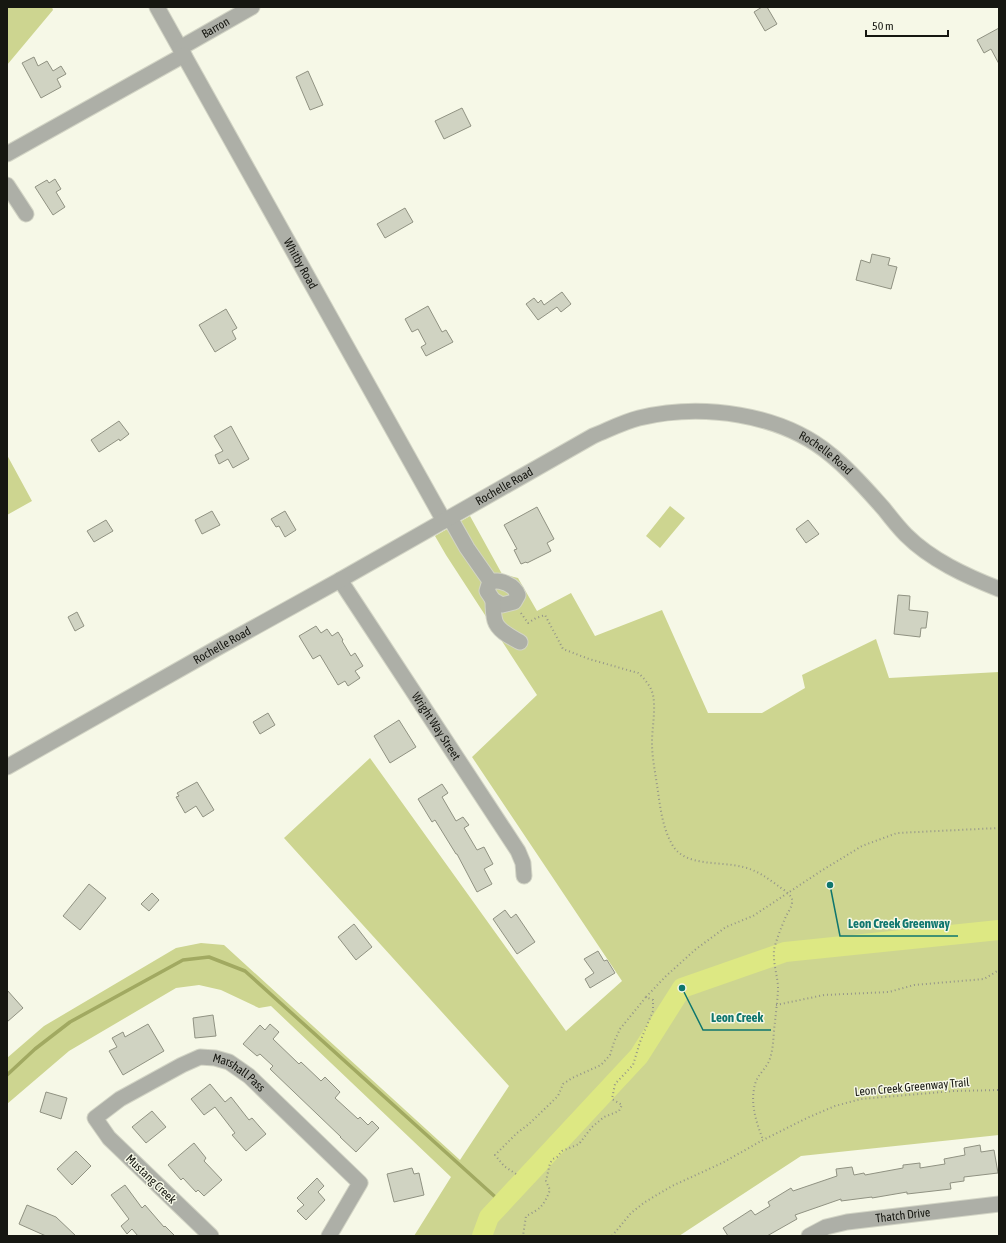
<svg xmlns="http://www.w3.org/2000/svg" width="1006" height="1243" viewBox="0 0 1006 1243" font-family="'Asap Condensed',sans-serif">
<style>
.green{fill:#cdd590}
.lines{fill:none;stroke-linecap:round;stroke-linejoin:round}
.stream{stroke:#a1a961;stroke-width:3.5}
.river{stroke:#dde883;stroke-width:20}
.building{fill:#d0d3c2;stroke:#909282}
.minor-casing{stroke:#d2d4c5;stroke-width:17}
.path{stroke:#949589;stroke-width:2;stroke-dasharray:1 3;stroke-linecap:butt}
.minor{stroke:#adafa7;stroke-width:15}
.labels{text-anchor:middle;stroke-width:3;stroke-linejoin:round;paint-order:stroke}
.street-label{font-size:12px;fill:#161711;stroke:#f6f8e7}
.leader{fill:none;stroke:#0f766e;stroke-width:1.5}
.callout-dot{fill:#0f766e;stroke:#f6f8e7;stroke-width:1.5}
.callout-label{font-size:13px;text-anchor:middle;font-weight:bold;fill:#0f766e;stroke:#f6f8e7;stroke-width:3;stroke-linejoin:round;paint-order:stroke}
</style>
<rect width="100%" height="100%" fill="#f6f8e7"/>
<path class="green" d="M7,7H52L53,10L7,65Z
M7,455L32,501L7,515Z
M670,506L685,518L660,548L646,536Z
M470,516L502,574L518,578L537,611L571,593L595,636L662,610L708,713H762L805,688L802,675L876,639L889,678L999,672V1135L801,1156L679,1236H414L451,1177L271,1006L259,1008L221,990L199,985L176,988L69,1051L7,1104V1058L44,1026L176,948L201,943L224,945L460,1160L509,1086L284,838L370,758L566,1031L622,981L472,757L537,695L446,555L435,536Z"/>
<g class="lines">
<path class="stream" d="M7,1075L35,1049L70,1022L183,960L209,957L245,971L502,1203"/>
<path class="river" d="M482,1236L489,1217L639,1056L682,988L785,952L999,930"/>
</g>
<path class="building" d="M762,7H767L777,24L765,31L754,12Z
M999,28V64L991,49L984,53L977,40Z
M34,57L38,66L47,61L53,71L61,66L66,74L57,79L61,87L41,98L22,63Z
M308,71L323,105L310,110L296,77Z
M462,108L471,126L444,139L435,121Z
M55,179L61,189L56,192L65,207L53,215L35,187L47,180L49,183Z
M405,208L413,222L385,238L377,224Z
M872,254L890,258L888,265L897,267L891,289L856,280L861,260L870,263Z
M562,292L571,304L561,312L557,307L538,320L526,304L534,298L538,303L541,300L544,305Z
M428,306L442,332L446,330L453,342L426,356L421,347L426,344L418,329L412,332L405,319Z
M226,309L237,328L232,331L236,339L215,352L199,325Z
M119,421L129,434L120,441L119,439L99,452L91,440Z
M231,426L249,459L233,468L228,459L219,464L215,455L223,451L214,436Z
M537,507L554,539L547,543L551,551L527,563L526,562L521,564L514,550L517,549L504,525Z
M212,511L220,525L202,534L195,520Z
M285,511L296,530L285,537L279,526L276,527L271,519Z
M106,520L113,531L94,542L87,531Z
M808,520L819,534L806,543L796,529Z
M898,595L910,596L909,610L928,612L926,628H921L920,637L894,634Z
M77,612L84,626L75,631L68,617Z
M316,626L321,633L327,629L332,636L338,632L343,640L342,641L351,656L355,653L363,666L355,671L360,678L348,686L345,681L338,685L320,655L313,659L299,636Z
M268,713L275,725L260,734L253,722Z
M399,720L416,747L390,763L374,736Z
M197,782L214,810L203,817L196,806L185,813L176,797L179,796L177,793Z
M442,784L448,793L442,797L456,821L463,817L469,825L464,828L477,850L484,847L493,864L484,869L492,884L477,892L457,854H456L435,820L432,822L418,799Z
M89,884L106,898L80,930L63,916Z
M152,893L159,900L149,911L141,904Z
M505,910L511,918L516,914L535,942L517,954L493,919Z
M354,924L372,947L356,960L338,937Z
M598,951L604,961L607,960L615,973L590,988L585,979L594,973L584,959Z
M7,990L23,1008L7,1022Z
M213,1015L216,1036L195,1038L193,1018Z
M148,1024L164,1051L123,1075L109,1051L117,1047L112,1038L123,1032L125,1037Z
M270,1024L279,1032L273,1039L299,1064L301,1062L321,1081L325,1077L340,1092L335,1098L358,1119L360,1117L368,1125L372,1121L379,1128L356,1152L340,1137H341L270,1069L273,1066L260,1054L257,1056L243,1044L260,1025L265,1030Z
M210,1084L225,1102L231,1097L249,1120L252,1118L266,1134L246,1151L232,1135L235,1133L215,1107L204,1115L191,1099Z
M46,1092L67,1098L61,1119L40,1112Z
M152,1111L166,1127L146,1143L132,1127Z
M194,1143L206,1158L204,1161L222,1180L204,1196L198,1190L196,1192L183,1178L181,1180L168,1165Z
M980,1145L981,1152L994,1150L998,1173L964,1177V1181L950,1183L951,1189L907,1194V1192L872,1198V1197L841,1201V1199L795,1215L797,1219L767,1236H728L723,1228L751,1210L755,1215L770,1206L768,1202L791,1188L793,1191L837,1176L836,1169L852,1167L854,1175L864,1173L865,1175L903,1168V1165L920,1163V1168L945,1164L944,1159L965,1155L964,1148Z
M76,1151L91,1166L72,1185L57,1169Z
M412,1168L414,1174L419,1173L424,1195L394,1202L387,1174Z
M317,1178L324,1186L318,1192L325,1200L306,1220L297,1211L304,1205L297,1198Z
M125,1185L142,1208L145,1205L164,1227L165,1226L175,1236H138L132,1229L127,1234L121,1226L129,1219L111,1195Z
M27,1205L56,1217L76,1236H46L19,1224Z"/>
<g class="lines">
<defs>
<g id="minor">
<path id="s1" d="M157,7L444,521"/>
<path id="s2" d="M180,48L252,7"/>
<path d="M7,154L184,55"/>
<path d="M7,185L26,214"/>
<path d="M450,518L467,548L490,581L487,591L493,600L502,605L514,602L518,595C514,584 501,580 490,581"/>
<path id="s3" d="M340,580L518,851L523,863L524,876"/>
<path d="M493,600C493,607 493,614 495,621C498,631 511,637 520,642"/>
<path id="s4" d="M7,767L219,647L340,580L593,436C608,430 623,422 639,418C701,403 781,413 831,455C851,471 867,490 884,509C891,518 898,527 906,535C931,560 966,576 999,589"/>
<path id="s5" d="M211,1236L109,1138L95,1118L120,1099L182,1065L200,1057L215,1058L229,1062L249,1076L360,1183L329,1236"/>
<path id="s6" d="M809,1236L826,1227L847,1222L999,1204"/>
</g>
</defs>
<use href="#minor" class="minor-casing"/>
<path class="path" d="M521,613L528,623L536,618L545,615L563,649L589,659L638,673C644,678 651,686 653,695C656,710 652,727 652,743C652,757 655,771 657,785C660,805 662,828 673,846C686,867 721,861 743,867C756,870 766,877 777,885C782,889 790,893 792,899C793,905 789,911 786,916C782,926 776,940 774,950C773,963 777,974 778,986C778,998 776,1011 775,1022C773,1035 774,1049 769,1061C766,1068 759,1074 756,1081C749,1102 756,1121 763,1140
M646,997L666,976L696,949L726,927L753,916L821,871L862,846L897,833L999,828
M776,1005L824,995L889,992L914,985L984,979L999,970
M516,1174L504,1166L495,1155L517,1133L529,1124L558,1096L563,1084L572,1078L601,1065L610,1055L614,1042L620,1029L646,997L653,1000V1011L640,1042L633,1065L615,1084L612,1099L622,1105L619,1111L604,1117L592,1127L579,1144L562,1151L557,1157L553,1159L550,1163L546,1181L550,1190C544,1205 541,1209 526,1216L523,1236
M612,1236L631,1213L645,1202L672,1186L722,1163L763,1140L807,1118L835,1106L861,1099L954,1091L999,1090"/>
<use href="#minor" class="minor"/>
</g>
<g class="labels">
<g class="street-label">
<text dy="4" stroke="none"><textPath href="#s2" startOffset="41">Barron</textPath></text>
<text dy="4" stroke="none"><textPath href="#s1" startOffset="294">Whitby Road</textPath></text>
<text dy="4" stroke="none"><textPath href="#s4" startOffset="919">Rochelle Road</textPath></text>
<text dy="4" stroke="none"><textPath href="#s4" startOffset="571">Rochelle Road</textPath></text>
<text dy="4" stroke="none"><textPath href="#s4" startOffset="247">Rochelle Road</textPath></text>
<text dy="4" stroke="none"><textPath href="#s3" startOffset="175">Wright Way Street</textPath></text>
<text dy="4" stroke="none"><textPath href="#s5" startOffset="331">Marshall Pass</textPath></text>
<text transform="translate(912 1087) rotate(-5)" y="4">Leon Creek Greenway Trail</text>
<text transform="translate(151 1179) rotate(44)" y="4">Mustang Creek</text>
<text dy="4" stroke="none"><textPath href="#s6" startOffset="97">Thatch Drive</textPath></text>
</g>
</g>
<path class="leader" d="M830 885L840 936H958M682 988L703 1030H771"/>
<g class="callout-dot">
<circle cx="830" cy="885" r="4"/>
<circle cx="682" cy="988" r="4"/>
</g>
<g class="callout-label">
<text x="899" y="928">Leon Creek Greenway</text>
<text x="737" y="1022">Leon Creek</text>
</g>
<rect width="1006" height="1243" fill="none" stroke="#161711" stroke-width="16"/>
<path d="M866 30v6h82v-6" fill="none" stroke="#161711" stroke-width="2"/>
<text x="872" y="30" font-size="12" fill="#161711" stroke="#f6f8e7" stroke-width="3" paint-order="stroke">50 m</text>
</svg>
